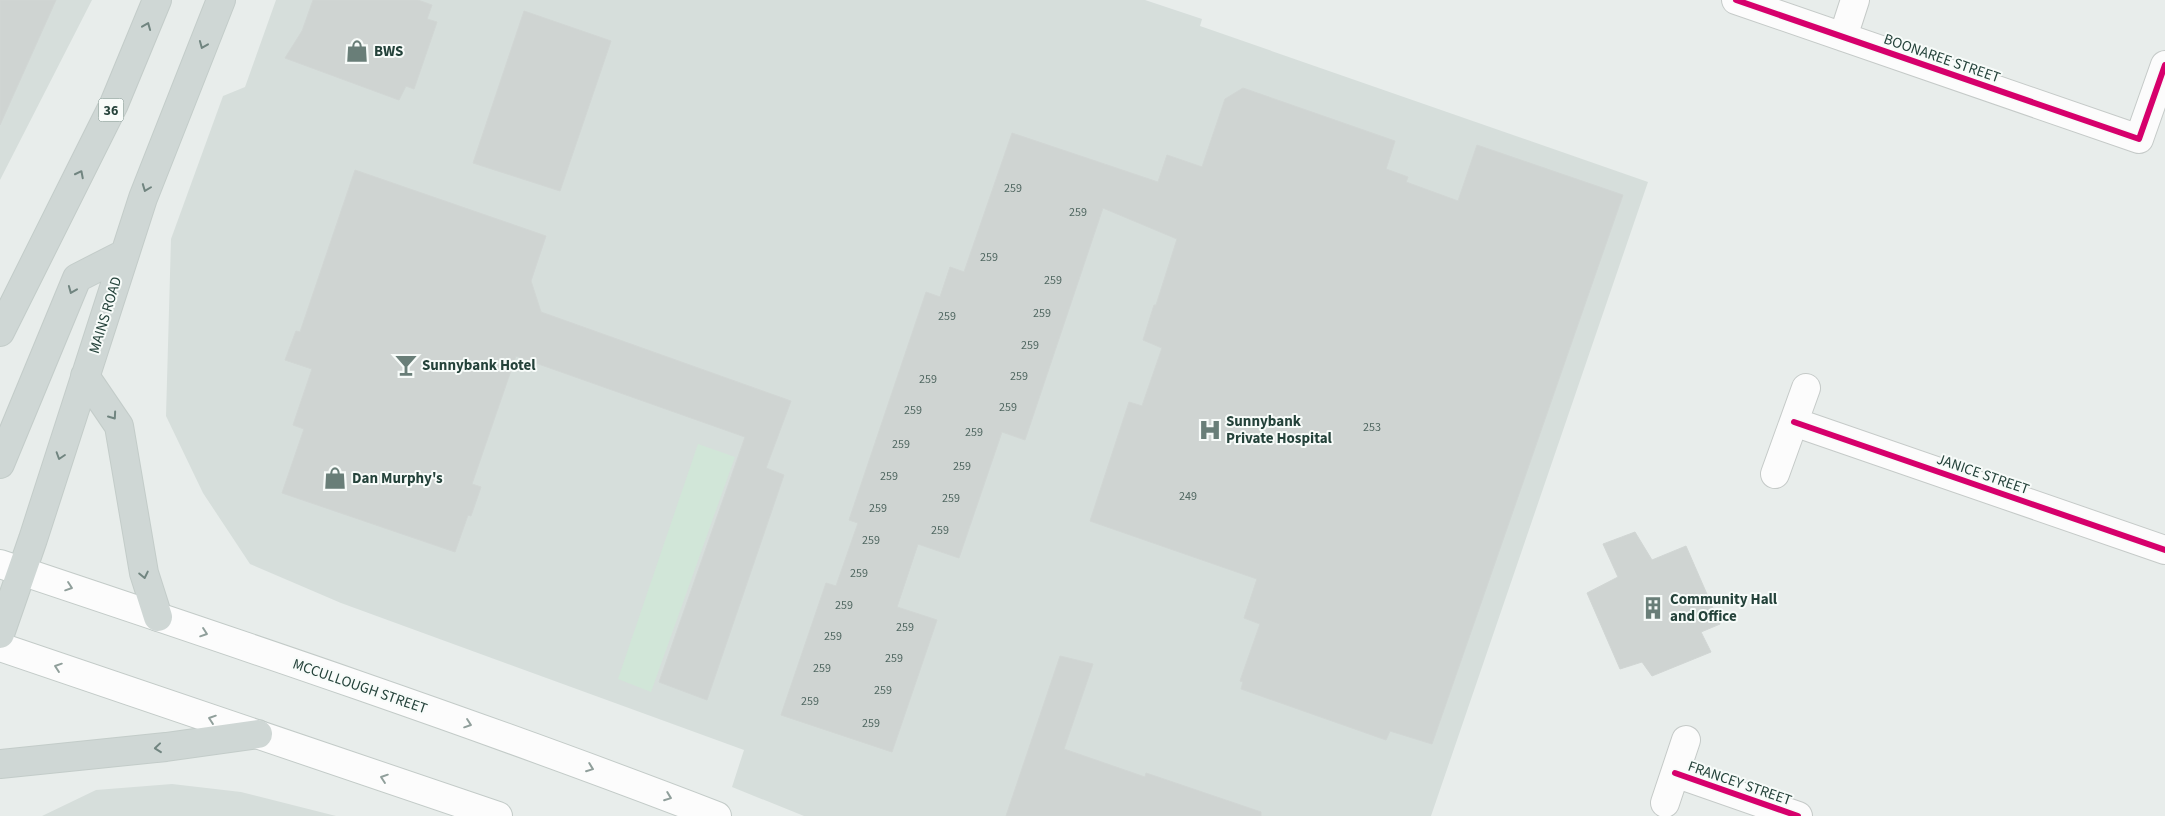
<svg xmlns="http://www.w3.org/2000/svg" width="2165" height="816" viewBox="0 0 2165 816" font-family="'Source Sans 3',sans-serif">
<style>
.built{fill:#d6dedb}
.green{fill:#d1e6d8}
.building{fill:#cfd4d2;stroke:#d1d6d4}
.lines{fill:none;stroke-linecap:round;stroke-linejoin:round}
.street-casing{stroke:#c5cac8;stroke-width:30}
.secondary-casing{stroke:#c3cbc8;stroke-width:30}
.primary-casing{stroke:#c3ccc9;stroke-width:30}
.street{stroke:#fcfcfc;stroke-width:28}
.secondary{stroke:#fcfcfc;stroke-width:28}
.primary{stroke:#cfd7d5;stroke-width:28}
.cycleway-casing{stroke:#f7fbf9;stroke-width:9}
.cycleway{stroke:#d6006c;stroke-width:6}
.oneway{stroke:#718580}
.oneway2{stroke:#909f9b}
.labels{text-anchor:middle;stroke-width:4;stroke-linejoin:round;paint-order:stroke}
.number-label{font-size:12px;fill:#506761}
.shield{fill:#f7fbf9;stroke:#637a73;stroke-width:1}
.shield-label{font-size:14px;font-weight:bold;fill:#24423a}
.poi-label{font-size:15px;font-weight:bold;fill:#24423a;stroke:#f7fbf9;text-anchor:start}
.street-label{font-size:15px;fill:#24423a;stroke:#f7fbf9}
</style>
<rect width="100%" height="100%" fill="#e8edeb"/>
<path class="built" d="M0,0H92L0,180Z
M276,0H1145L1202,19L1200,26L1648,182L1431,816H804L732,787L744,750L341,603L250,564L203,493L166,416L171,239L223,96L245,87Z
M172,784L241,792L336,816H42L96,790Z"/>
<path class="green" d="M698,444L735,457L651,692L618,679Z"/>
<path class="building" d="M0,0H56L0,125Z
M313,0H418L432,5L427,19L437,22L414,89L406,86L399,100L285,58L302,31Z
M524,11L611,41L560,191L473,163Z
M1243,88L1395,141L1386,169L1408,177L1406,182L1458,201L1477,145L1623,195L1432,744L1390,731L1386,740L1241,689L1243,682L1240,681L1260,624L1244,618L1257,579L1090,521L1129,402L1142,406L1162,348L1143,340L1154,305H1156L1177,239L1103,208L1025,440L1002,432L959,558L918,544L897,607L937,620L892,752L781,715L826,583L836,586L858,523L849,520L926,292L940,297L950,267L964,272L1012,133L1158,182L1167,155L1202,167L1225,99Z
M355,170L546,236L531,281L541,312L791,401L766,468L784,475L707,700L659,682L745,437L516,356L472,484L481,487L471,516L468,515L455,552L282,493L304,429L293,425L312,369L285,360L296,331L300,332Z
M1635,532L1652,560L1686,546L1720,624L1701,632L1711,652L1652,676L1642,662L1620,669L1587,593L1618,577L1603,544Z
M1060,656L1093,664L1064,749L1145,777L1146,773L1261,812V816H1006Z"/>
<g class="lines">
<defs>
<path id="street" d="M1736,0L2139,139L2165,65
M1843,37L1855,0
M1794,422L2165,550
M1775,474L1806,388
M1675,773L1798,816
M1665,803L1686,740"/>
<path id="secondary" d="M0,564C240,644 481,725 717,816
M0,647L498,816"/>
<path id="primary" d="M0,332L114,104L157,0
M85,376L119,426L144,573L158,617
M0,464L77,278L124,254
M0,634L33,539L143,198L221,0
M0,764L166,747L258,734"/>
</defs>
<use href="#street" class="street-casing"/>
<use href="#secondary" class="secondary-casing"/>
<use href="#primary" class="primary-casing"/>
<use href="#street" class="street"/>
<use href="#secondary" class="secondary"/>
<use href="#primary" class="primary"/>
<defs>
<path id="cycleway" d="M1736,0L2139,139L2165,65
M1794,422L2165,550
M1675,773L1798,816"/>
</defs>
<use href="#cycleway" class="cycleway-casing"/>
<use href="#cycleway" class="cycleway"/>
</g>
<defs><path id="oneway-chevron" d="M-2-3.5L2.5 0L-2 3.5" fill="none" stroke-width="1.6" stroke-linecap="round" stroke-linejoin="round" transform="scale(1.25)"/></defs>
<g class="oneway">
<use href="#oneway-chevron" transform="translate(147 26) rotate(-68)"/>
<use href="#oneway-chevron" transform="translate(203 45) rotate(112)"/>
<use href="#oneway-chevron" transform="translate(80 174) rotate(-63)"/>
<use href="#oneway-chevron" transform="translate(146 188) rotate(111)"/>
<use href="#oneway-chevron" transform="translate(72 290) rotate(112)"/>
<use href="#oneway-chevron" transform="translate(113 416) rotate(55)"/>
<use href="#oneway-chevron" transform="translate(60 456) rotate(108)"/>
<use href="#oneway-chevron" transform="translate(144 575) rotate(78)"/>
<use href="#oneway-chevron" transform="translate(158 748) rotate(174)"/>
</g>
<g class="oneway2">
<use href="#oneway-chevron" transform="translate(69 587) rotate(19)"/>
<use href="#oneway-chevron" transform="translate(204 633) rotate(19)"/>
<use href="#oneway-chevron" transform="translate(58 667) rotate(-161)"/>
<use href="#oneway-chevron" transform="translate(212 719) rotate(-161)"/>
<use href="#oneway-chevron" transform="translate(468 724) rotate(19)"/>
<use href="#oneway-chevron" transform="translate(590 768) rotate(21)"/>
<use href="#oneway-chevron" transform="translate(384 778) rotate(-161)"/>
<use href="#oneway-chevron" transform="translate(668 797) rotate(21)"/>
</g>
<defs>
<symbol id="shop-bare" viewBox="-9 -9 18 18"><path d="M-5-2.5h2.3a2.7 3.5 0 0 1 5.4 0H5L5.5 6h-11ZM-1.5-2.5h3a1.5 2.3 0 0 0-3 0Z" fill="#697e78" stroke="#f7fbf9" stroke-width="2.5" paint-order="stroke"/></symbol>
<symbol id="bar-bare" viewBox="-9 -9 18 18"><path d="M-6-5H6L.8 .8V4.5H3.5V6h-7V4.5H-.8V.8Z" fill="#697e78" stroke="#f7fbf9" stroke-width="2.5" paint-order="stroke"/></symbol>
<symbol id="hospital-bare" viewBox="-9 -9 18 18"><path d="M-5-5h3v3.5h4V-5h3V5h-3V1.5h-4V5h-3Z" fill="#697e78" stroke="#f7fbf9" stroke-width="2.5" paint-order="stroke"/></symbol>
<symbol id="building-bare" viewBox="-9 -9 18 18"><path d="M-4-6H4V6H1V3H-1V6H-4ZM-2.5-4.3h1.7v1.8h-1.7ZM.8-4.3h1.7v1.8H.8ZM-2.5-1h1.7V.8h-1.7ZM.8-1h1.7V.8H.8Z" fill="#697e78" stroke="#f7fbf9" stroke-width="2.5" paint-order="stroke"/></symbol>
</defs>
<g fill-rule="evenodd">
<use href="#shop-bare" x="341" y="35" width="32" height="32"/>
<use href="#bar-bare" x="390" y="349" width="32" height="32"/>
<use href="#hospital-bare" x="1194" y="414" width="32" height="32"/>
<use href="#shop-bare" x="319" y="462" width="32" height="32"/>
<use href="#building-bare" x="1637" y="592" width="32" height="32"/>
</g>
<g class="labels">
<g class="number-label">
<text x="1013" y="192">259</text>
<text x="1078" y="216">259</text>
<text x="989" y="261">259</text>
<text x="1053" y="284">259</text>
<text x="1042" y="317">259</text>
<text x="947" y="320">259</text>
<text x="1030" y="349">259</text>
<text x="1019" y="380">259</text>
<text x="928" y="383">259</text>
<text x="1008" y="411">259</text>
<text x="913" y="414">259</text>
<text x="1372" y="431">253</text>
<text x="974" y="436">259</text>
<text x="901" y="448">259</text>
<text x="962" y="470">259</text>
<text x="889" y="480">259</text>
<text x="1188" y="500">249</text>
<text x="951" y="502">259</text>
<text x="878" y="512">259</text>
<text x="940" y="534">259</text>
<text x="871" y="544">259</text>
<text x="859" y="577">259</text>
<text x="844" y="609">259</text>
<text x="905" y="631">259</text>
<text x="833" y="640">259</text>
<text x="894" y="662">259</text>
<text x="822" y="672">259</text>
<text x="883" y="694">259</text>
<text x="810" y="705">259</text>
<text x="871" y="727">259</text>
</g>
<rect class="shield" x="98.5" y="98.5" width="25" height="23" rx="4"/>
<g class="shield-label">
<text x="111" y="115">36</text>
</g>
<g class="poi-label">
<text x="374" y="56">BWS</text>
<text x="422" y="370">Sunnybank Hotel</text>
<text x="1226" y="426">Sunnybank<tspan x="1226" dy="17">Private Hospital</tspan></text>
<text x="352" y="483">Dan Murphy's</text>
<text x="1670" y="604">Community Hall<tspan x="1670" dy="17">and Office</tspan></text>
</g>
<g class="street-label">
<text transform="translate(1942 58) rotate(19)" y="5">BOONAREE STREET</text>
<text transform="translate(105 315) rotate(-73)" y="5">MAINS ROAD</text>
<text transform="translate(1983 474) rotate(19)" y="5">JANICE STREET</text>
<text transform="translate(360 686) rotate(19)" y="5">MCCULLOUGH STREET</text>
<text transform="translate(1740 783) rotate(19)" y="5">FRANCEY STREET</text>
</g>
</g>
</svg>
